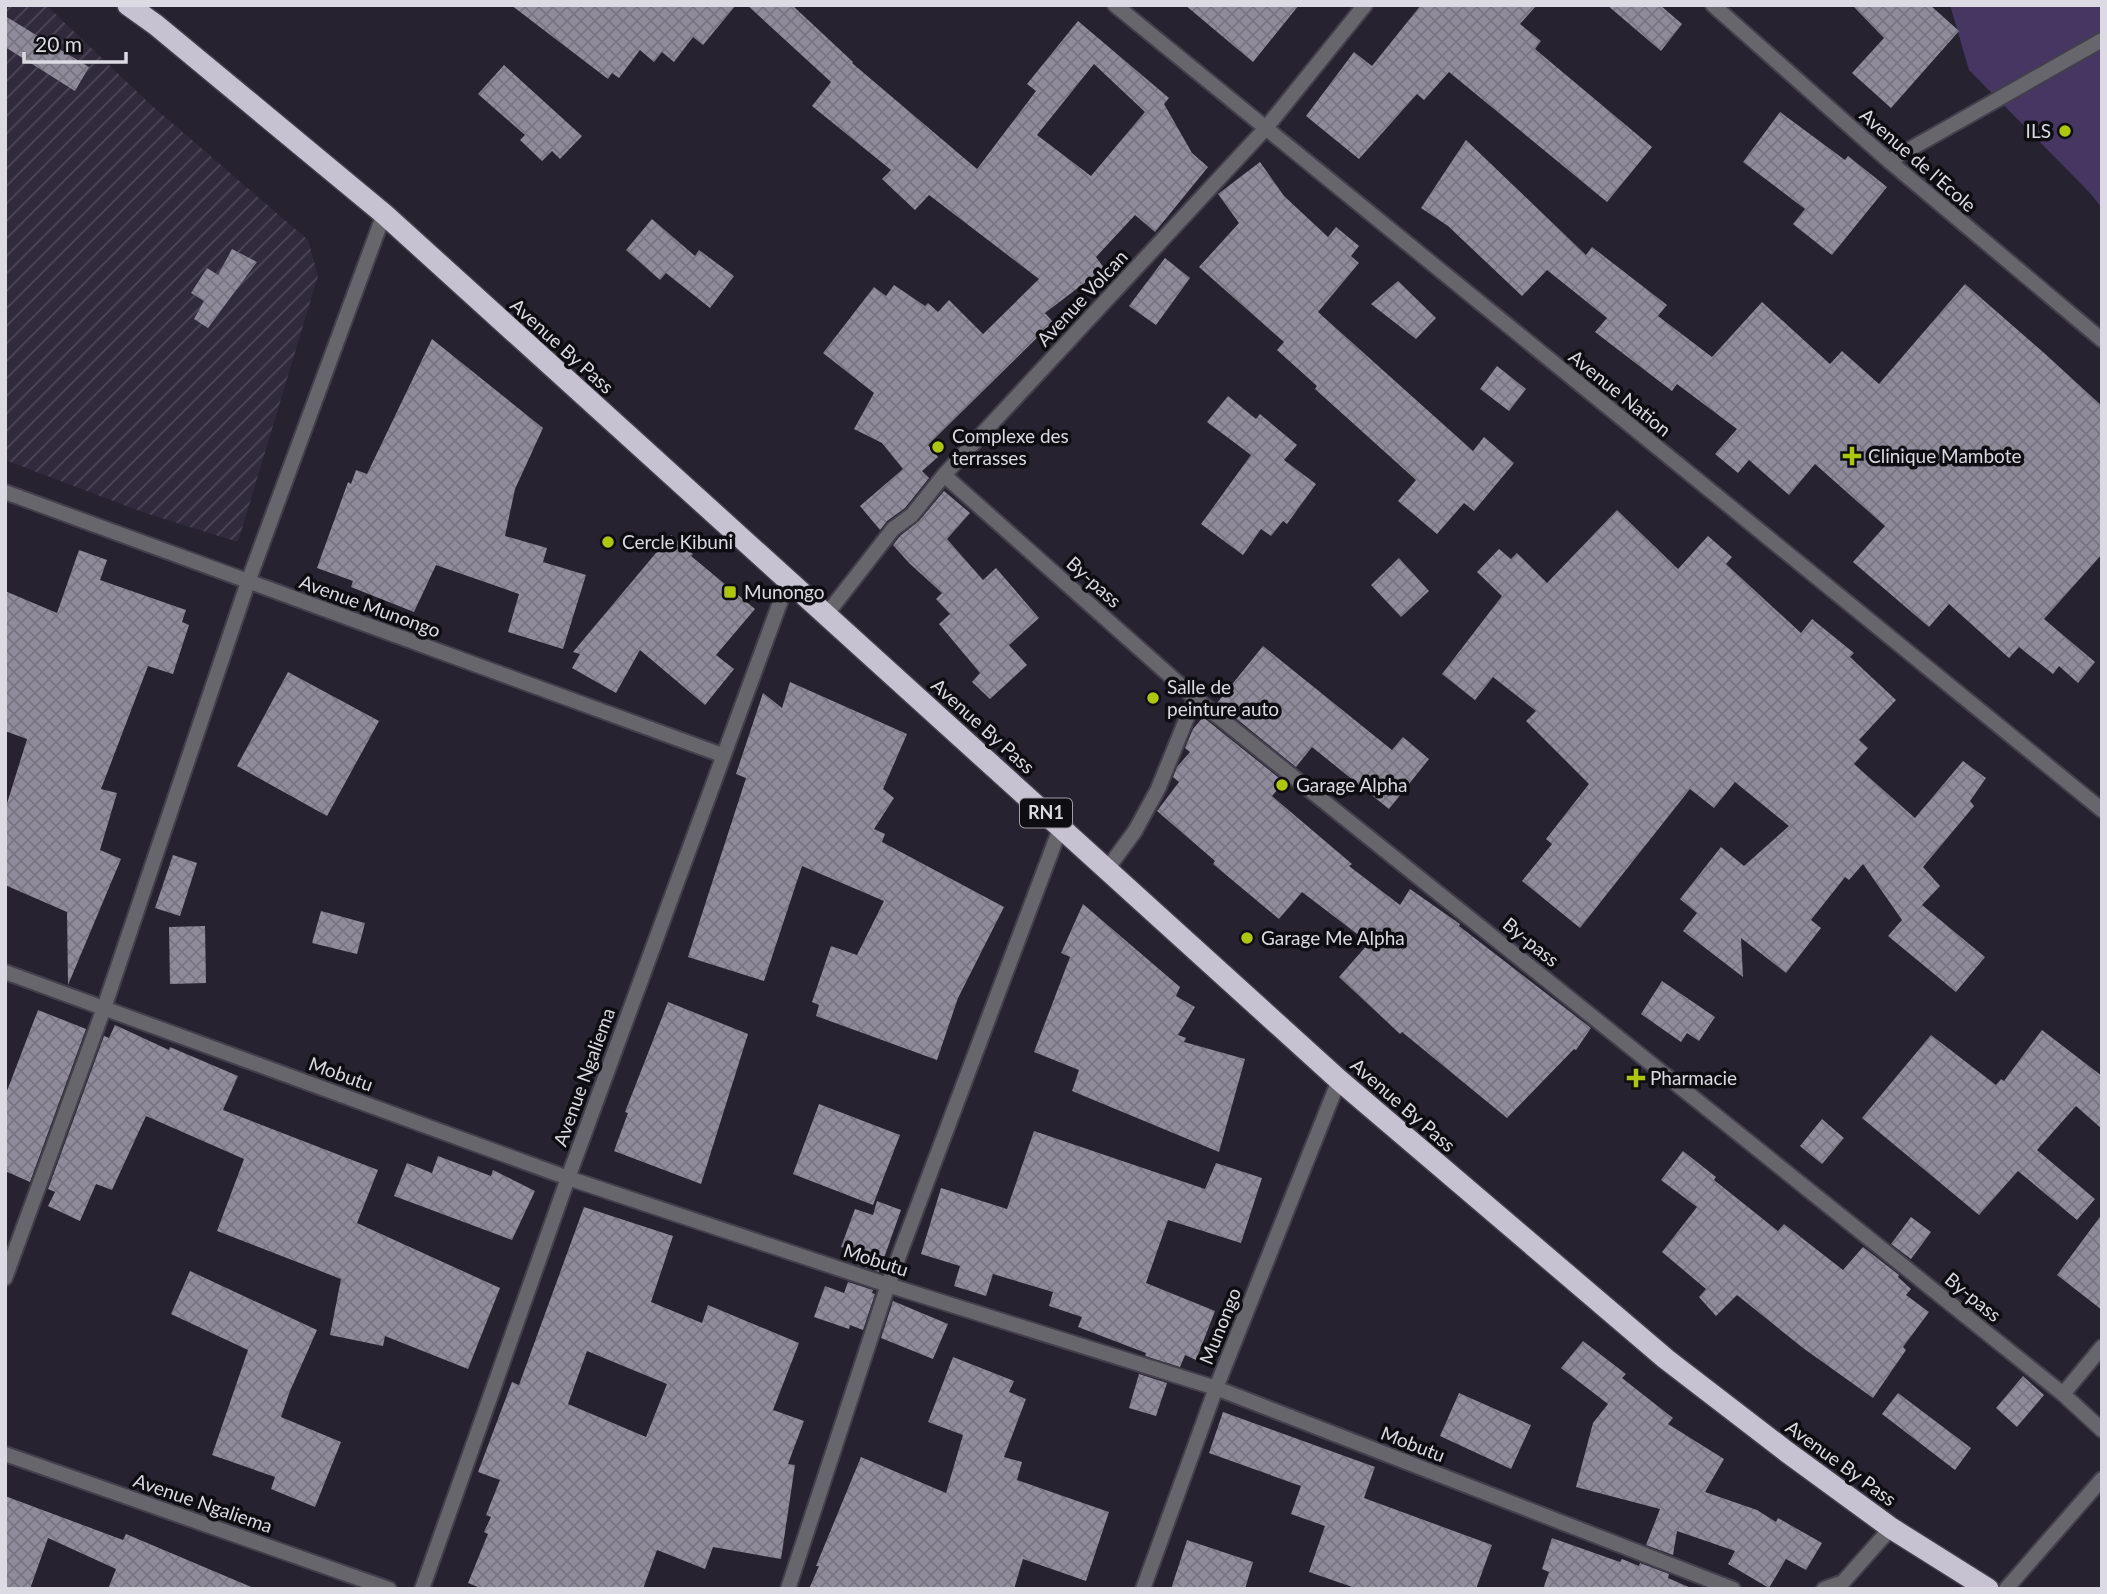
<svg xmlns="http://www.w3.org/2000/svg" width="2107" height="1594" viewBox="0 0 2107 1594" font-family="Lato,sans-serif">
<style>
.industrial{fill:url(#industrial-furrows)}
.pitch{fill:#463762}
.building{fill:url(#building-cross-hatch);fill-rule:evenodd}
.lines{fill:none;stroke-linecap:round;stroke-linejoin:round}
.street-casing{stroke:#433f4c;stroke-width:18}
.highway-casing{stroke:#433f4c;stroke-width:24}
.street{stroke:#68666d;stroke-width:14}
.highway{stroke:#c6c2d2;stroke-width:21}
.poi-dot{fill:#adc60f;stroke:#0e0d12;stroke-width:2.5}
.labels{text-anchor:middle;stroke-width:7;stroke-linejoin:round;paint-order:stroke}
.shield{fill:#0e0d12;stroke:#9e9ca4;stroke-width:2}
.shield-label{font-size:18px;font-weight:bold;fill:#dcdae3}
.poi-label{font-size:19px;fill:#dcdae3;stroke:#0e0d12;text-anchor:start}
.street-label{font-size:19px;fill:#dcdae3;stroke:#0e0d12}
</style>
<defs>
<pattern id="industrial-furrows" width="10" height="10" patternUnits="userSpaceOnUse" patternTransform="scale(1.75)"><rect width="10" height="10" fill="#302a3c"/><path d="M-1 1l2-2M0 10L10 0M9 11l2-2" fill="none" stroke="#4d4858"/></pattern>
<pattern id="building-cross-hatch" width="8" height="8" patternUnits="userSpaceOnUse" patternTransform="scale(1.75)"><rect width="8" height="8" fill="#8f8b9b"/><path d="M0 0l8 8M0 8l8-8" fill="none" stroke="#787581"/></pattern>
</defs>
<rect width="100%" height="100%" fill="#26222f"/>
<path class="industrial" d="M5,5H46L150,104L308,240L318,276L238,542L145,513L5,460Z"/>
<path class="pitch" d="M1950,5H2102V208L2089,192L1969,70Z"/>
<path class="building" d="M511,5H736L703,45L693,37L674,62L662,52L654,62L640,50L619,78L612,73L608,79Z
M747,5H792L853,62L852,63L977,169L1036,91L1027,84L1078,21L1169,98L1164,104L1192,153L1208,167L1155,232L1135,215L1096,257L1104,268L1045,313L1053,322L928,445L938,457L922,471L929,478L905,508L887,521L880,530L860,506L903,469L882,443L854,429L874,393L823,353L874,287L886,296L894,285L925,306L928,303L938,312L949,300L983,334L1039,279L929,195L915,210L882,179L891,170L812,106L831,82ZM1094,64L1145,112L1091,176L1037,135Z
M1185,5H1299L1253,62Z
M1421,5H1537L1520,24L1541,41L1535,49L1652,147L1607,202L1449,72L1424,100L1417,94L1359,159L1306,116L1354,52L1372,66Z
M1607,5H1660L1682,24L1661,51Z
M1852,5H1930L1959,31L1891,108L1852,73L1884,38Z
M5,16L89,67L75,91L5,47Z
M504,65L582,136L560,159L552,151L542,161L520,140L525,135L478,94Z
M1780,112L1845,160L1848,156L1887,187L1832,255L1793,224L1805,209L1743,162Z
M1466,140L1586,255L1592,247L1667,305L1658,316L1712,357L1762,302L1830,364L1842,351L1879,384L1965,284L2043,352L2102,406V554L2044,619L2095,662L2078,683L2059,666L2053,674L2019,647L2009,658L1949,604L1929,627L1853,562L1885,526L1815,464L1789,495L1749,460L1738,473L1715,454L1737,429L1677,384L1672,391L1595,332L1607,318L1547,270L1522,296L1448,226L1421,208Z
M1260,162L1284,196L1328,237L1336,227L1359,246L1351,256L1359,263L1318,312L1473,451L1484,437L1514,463L1474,511L1464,503L1437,534L1398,501L1416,480L1315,389L1317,386L1277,350L1284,342L1199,267L1239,223L1218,194Z
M652,219L695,256L699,250L734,276L710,308L666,273L660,280L626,250Z
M232,249L257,262L208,328L194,319L204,301L191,293L207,268L218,275Z
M1165,258L1190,278L1156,325L1129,306Z
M1398,281L1436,318L1416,339L1371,304Z
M432,339L543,428L515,489L505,536L547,548L543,562L586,575L563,649L508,632L519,594L436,565L414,612L351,587L353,581L317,568L348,482L351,484L356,470L367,474Z
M1497,366L1526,389L1509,411L1480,389Z
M1228,396L1256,419L1260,414L1297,445L1284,460L1316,484L1287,524L1283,521L1271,536L1261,529L1243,555L1201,524L1251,455L1207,422Z
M944,491L970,513L947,539L983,580L996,568L1039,618L1009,645L1027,665L990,699L972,682L980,673L939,624L950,614L936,599L942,593L909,563L893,545L900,536L919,521Z
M1617,510L1678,569L1708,536L1732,557L1726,564L1801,633L1812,619L1854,653L1850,657L1896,700L1859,740L1868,748L1854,764L1915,818L1963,761L1986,778L1970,801L1974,806L1923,867L1940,886L1922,905L1985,957L1956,992L1888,936L1902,920L1863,864L1849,880L1845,877L1811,920L1821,928L1786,973L1741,938L1743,977L1683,931L1697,913L1680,899L1721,847L1744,866L1789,826L1735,782L1714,808L1690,789L1580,928L1522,881L1552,844L1546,839L1589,784L1526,721L1536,711L1493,677L1475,700L1442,674L1502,596L1477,572L1499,549L1511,559L1517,553L1547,583Z
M671,535L693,554L691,556L755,609L716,655L734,669L705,705L640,650L616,693L572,668L580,654L573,652Z
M79,550L107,560L100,580L186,610L182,622L189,625L173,674L148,666L101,789L117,793L100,850L121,859L68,985L67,912L5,885V810L27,739L5,731V591L57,613Z
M1399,558L1429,591L1401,617L1371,585Z
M1263,646L1392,750L1403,737L1429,759L1389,809L1312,747L1296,767L1217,703Z
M288,672L379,721L327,816L237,766Z
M790,682L907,734L883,789L894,798L874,829L885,834L882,842L1004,907L958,998L937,1060L816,1016L819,1005L812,1002L831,946L857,955L884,901L802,866L764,981L688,957L746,778L736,774L763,693L782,708Z
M1203,717L1284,782L1272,796L1352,864L1349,866L1400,905L1410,889L1460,924L1459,926L1591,1028L1576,1050L1574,1049L1507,1118L1402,1032L1400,1034L1339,977L1369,943L1302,892L1279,919L1213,864L1215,861L1157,811L1179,782L1173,777L1177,767L1190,752L1185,748L1193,729Z
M173,855L197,863L180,916L155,908Z
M1083,904L1180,987L1176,996L1195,1007L1178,1035L1186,1038L1184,1042L1245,1059L1219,1152L1072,1091L1079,1070L1034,1052L1070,957L1061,953Z
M321,911L365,923L357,954L312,943Z
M205,926L206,983L170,984L169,927Z
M1662,981L1715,1017L1699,1041L1687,1033L1681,1042L1641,1014Z
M668,1002L748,1034L701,1184L614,1151L628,1113L625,1112Z
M38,1010L86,1029L30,1182L5,1171V1096Z
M115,1025L169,1050L170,1047L238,1076L223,1110L378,1170L357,1223L500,1288L468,1369L385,1336L383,1346L330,1335L341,1279L217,1231L244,1159L146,1116L112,1190L96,1184L80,1221L48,1206L55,1192L48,1189L104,1036L109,1038Z
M2042,1030L2102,1076V1129L2076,1106L2037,1150L2095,1199L2077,1220L2018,1171L1979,1215L1862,1118L1931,1035L1996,1085L2001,1079L2004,1081Z
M819,1104L900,1135L873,1205L793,1174Z
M1822,1119L1844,1138L1822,1164L1800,1146Z
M1034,1131L1205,1189L1216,1163L1262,1178L1241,1243L1168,1220L1146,1283L1215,1311L1196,1360L1185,1355L1180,1367L1145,1356L1146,1353L1078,1327L1082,1317L1049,1306L1053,1292L993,1274L986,1296L954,1286L960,1266L921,1254L941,1188L1007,1209Z
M1683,1151L1716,1177L1714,1180L1778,1231L1784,1224L1843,1270L1863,1247L1899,1275L1898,1277L1911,1289L1906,1295L1929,1312L1903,1347L1906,1350L1873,1398L1803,1348L1737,1295L1716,1316L1699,1297L1706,1289L1662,1252L1697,1207L1661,1180Z
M438,1156L491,1176L493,1170L535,1191L512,1240L394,1196L407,1163L432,1173Z
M877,1201L901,1210L879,1272L855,1264L858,1253L841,1247L855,1209L873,1215Z
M584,1207L673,1236L651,1302L702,1323L708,1305L799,1343L773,1410L804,1421L788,1464L795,1465L781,1559L713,1547L705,1569L657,1550L643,1589H483L468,1583L488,1534L484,1532L491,1517L486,1515L500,1480L478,1472L512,1382L519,1385ZM587,1351L667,1384L646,1437L568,1404Z
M2102,1214V1310L2057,1275Z
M1911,1217L1931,1232L1911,1259L1891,1244Z
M190,1271L317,1330L290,1391L281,1417L341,1442L315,1507L271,1489L275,1477L212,1455L248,1350L171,1314Z
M848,1282L873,1290L872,1293L875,1294L863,1330L850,1325L849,1329L814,1317L825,1286L844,1293Z
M893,1301L948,1324L933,1359L881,1338Z
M1583,1341L1626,1374L1622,1378L1673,1418L1668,1424L1724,1459L1705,1492L1757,1510L1776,1522L1778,1518L1822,1543L1806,1570L1786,1559L1769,1588L1728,1564L1735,1551L1677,1531L1673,1555L1646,1545L1660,1509L1576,1487L1593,1423L1608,1404L1561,1368Z
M953,1357L1014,1381L1009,1392L1026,1399L1004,1457L1022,1462L1017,1480L1109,1512L1086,1581L1023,1559L1014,1589H809L819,1566H816L861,1457L946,1493L963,1435L928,1422Z
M1139,1374L1167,1383L1156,1416L1129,1408Z
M2023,1376L2044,1395L2017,1427L1996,1408Z
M1459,1393L1531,1425L1511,1469L1440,1436Z
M1898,1393L1971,1448L1955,1470L1882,1414Z
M1223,1412L1375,1467L1364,1498L1492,1545L1476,1589H1358L1309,1572L1325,1526L1291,1514L1301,1486L1209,1453Z
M5,1496L123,1540L126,1534L256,1589H108L116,1569L48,1538L30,1589H5Z
M1552,1538L1620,1562L1622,1559L1639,1566L1640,1563L1669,1574L1668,1578L1693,1589H1543L1549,1572L1542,1569Z
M1187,1540L1253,1562L1245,1589H1171Z"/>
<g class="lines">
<defs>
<path id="street" d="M1115,5L2102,810
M1713,5L1889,161L2102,340
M1889,161L2102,40
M944,475L1195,698L2063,1394L2102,1430
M5,492L722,755
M826,615L893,529L912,515L944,475L1265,129L1365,5
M1108,868L1135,831L1158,789L1195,698
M5,972L568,1178L888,1285L1216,1388L1733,1589
M5,1278L104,1008L248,582L384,214
M2063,1394L2102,1347
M5,1454L389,1589
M422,1589L568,1178L788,581
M788,1589L888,1285L1061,826
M1143,1589L1216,1388L1339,1080
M1824,1589L1843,1582L1891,1528
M2006,1589L2102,1479"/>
<path id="highway" d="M128,5L156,25L384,214L1339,1080L1666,1359L1787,1452L1891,1528L1988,1589"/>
</defs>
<use href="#street" class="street-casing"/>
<use href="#highway" class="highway-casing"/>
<use href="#street" class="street"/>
<use href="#highway" class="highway"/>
</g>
<g class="poi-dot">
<circle cx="2065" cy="131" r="7"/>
<circle cx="938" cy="447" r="7"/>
<path d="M1848.5 445.5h7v7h7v7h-7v7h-7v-7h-7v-7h7z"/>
<circle cx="608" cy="542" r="7"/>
<rect x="723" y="585" width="14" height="14" rx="3.5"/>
<circle cx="1153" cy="698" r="7"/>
<circle cx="1282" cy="785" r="7"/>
<circle cx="1247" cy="938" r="7"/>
<path d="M1632.5 1067.5h7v7h7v7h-7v7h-7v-7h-7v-7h7z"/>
</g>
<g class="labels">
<rect class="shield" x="1020" y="798.5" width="52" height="29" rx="5"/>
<g class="shield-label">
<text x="1046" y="819">RN1</text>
</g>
<g class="poi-label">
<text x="2051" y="138" text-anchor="end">ILS</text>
<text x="952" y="443">Complexe des<tspan x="952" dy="22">terrasses</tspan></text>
<text x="1868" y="463">Clinique Mambote</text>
<text x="622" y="549">Cercle Kibuni</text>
<text x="744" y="599">Munongo</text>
<text x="1167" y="694">Salle de<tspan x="1167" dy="22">peinture auto</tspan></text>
<text x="1296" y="792">Garage Alpha</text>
<text x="1261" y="945">Garage Me Alpha</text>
<text x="1650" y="1085">Pharmacie</text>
</g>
<g class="street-label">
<text transform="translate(1918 160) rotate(41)" y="7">Avenue de l'Ecole</text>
<text transform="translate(1082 298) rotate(-47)" y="7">Avenue Volcan</text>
<text transform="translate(562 346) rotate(42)" y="7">Avenue By Pass</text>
<text transform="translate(1620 393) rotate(39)" y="7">Avenue Nation</text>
<text transform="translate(1094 582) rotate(42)" y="7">By-pass</text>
<text transform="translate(370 606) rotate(20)" y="7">Avenue Munongo</text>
<text transform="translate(983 726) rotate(42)" y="7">Avenue By Pass</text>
<text transform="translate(1531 942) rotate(39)" y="7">By-pass</text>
<text transform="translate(341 1074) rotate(20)" y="7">Mobutu</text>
<text transform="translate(584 1077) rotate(-70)" y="7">Avenue Ngaliema</text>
<text transform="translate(1403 1105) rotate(41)" y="7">Avenue By Pass</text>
<text transform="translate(876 1260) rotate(18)" y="7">Mobutu</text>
<text transform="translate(1973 1297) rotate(39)" y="7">By-pass</text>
<text transform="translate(1220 1326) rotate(-68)" y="7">Munongo</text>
<text transform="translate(1413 1444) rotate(21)" y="7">Mobutu</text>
<text transform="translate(1841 1463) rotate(36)" y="7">Avenue By Pass</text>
<text transform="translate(203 1503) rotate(19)" y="7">Avenue Ngaliema</text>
</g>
</g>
<rect width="2107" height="1594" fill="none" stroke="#dcdae3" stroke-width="14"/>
<path d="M24 52v10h102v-10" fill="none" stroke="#dcdae3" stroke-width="3.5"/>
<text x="35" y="52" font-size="21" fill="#dcdae3" stroke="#0e0d12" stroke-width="5" paint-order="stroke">20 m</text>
</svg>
